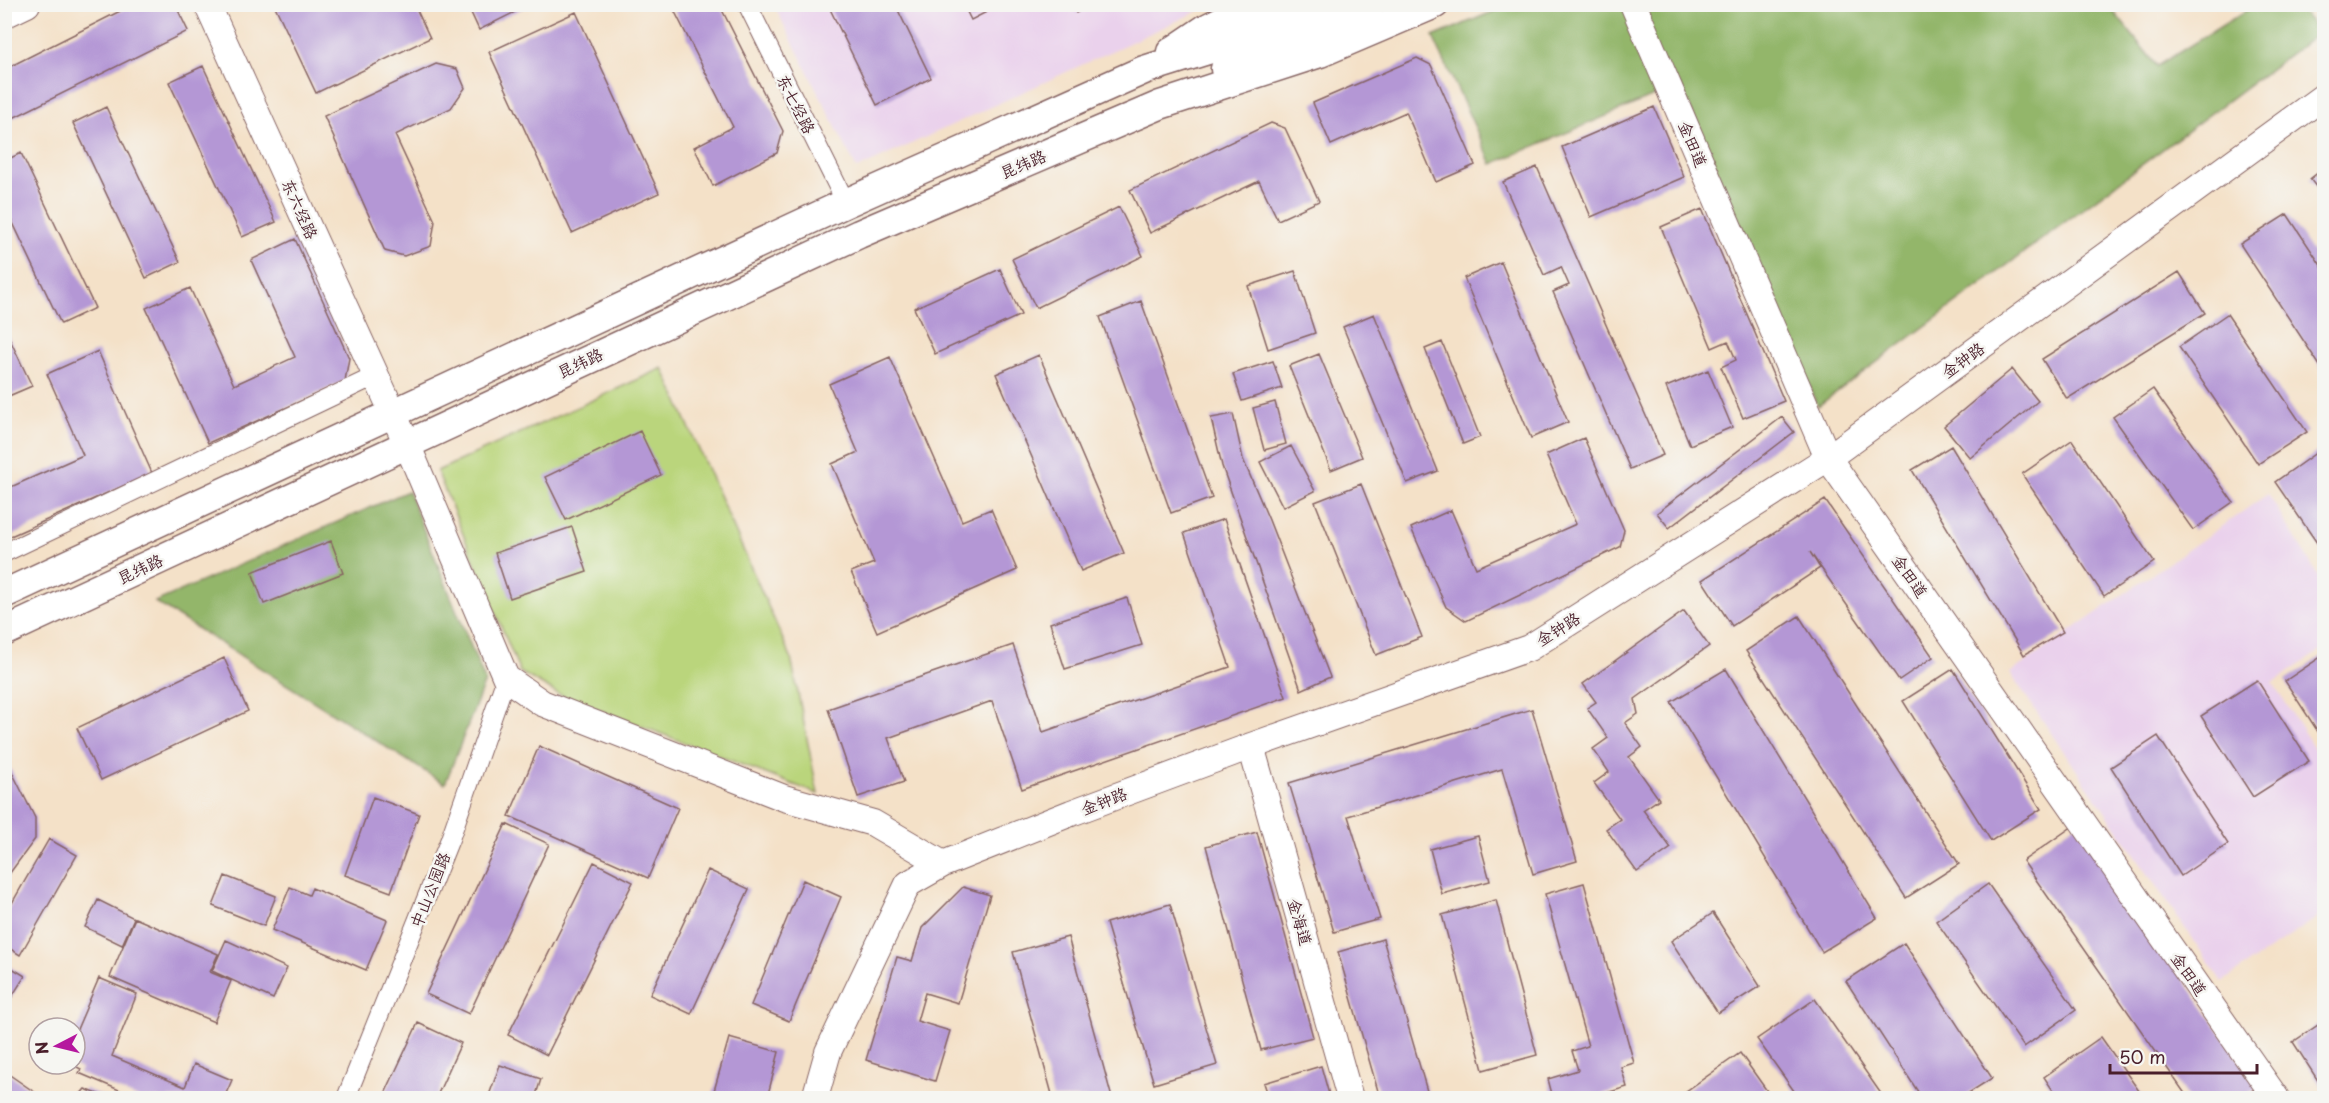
<svg xmlns="http://www.w3.org/2000/svg" width="2329" height="1103" viewBox="0 0 2329 1103" font-family="'Playpen Sans','LXGW WenKai TC',sans-serif">
<style>
.built{fill:#ead1ec}
.green{fill:#bad57b;stroke:#827a53;stroke-width:1.5}
.forest{fill:#93b66b;stroke:#6e6a4b;stroke-width:1.5}
.building{fill:#b497d5}
.lines{fill:none;stroke-linecap:round;stroke-linejoin:round}
.street-casing{stroke:#866362;stroke-width:20}
.secondary-casing{stroke:#866362;stroke-width:28}
.primary-casing{stroke:#866362;stroke-width:31}
.street{stroke:#fff;stroke-width:18}
.secondary{stroke:#fff;stroke-width:26}
.primary{stroke:#fff;stroke-width:28}
.labels{text-anchor:middle;stroke-width:5;stroke-linejoin:round;paint-order:stroke}
.street-label{font-size:16px;fill:#4a1f2b;stroke:#f6f6f2}
</style>
<rect width="100%" height="100%" fill="#f6f6f2"/>
<filter id="ink" filterUnits="userSpaceOnUse"><feTurbulence type="fractalNoise" baseFrequency=".0167" numOctaves="2"/><feDisplacementMap in="SourceGraphic" scale="12" xChannelSelector="R" yChannelSelector="G"/><feConvolveMatrix kernelMatrix="1 2 1 2 8 2 1 2 1" color-interpolation-filters="sRGB"/></filter>
<filter id="wash" filterUnits="userSpaceOnUse"><feTurbulence type="fractalNoise" baseFrequency=".008" numOctaves="4" result="noise"/><feDisplacementMap in="SourceGraphic" scale="24" xChannelSelector="R" yChannelSelector="G"/><feGaussianBlur stdDeviation="1.35" result="paint"/><feColorMatrix in="noise" values="0 0 0 0 0 0 0 0 0 0 0 0 0 0 0 0 0 1.4 0 .05"/><feComposite in="paint" operator="in"/></filter>
<g filter="url(#wash)">
<rect width="100%" height="100%" fill="#f4e1c8"/>
<path class="built" d="M774,5H1211L857,169Z
M2268,494L2324,585V648L2273,683L2324,764V913L2222,982L2010,673Z"/>
<path class="green" d="M663,368L791,658L818,794L558,694L520,672L437,471Z"/>
<path class="forest" d="M1511,4H2124L2114,12L2157,66L2255,5H2296L2320,32L1818,406L1680,85L1492,164L1433,37Z
M408,491L485,681L445,784L155,602Z"/>
<g id="blocks">
<path class="building" d="M134,4H175L188,31L9,120L5,111V69Z
M274,4H414L430,38L316,93Z
M467,4H531L479,30Z
M671,4H719L783,131L777,153L713,186L694,147L733,127Z
M839,4H895L931,78L877,105L830,9Z
M963,4H1002L971,20Z
M1072,4H1092L1076,13Z
M576,12L659,193L572,233L489,52Z
M1417,58L1431,65L1475,165L1436,182L1406,112L1331,145L1313,103Z
M436,64L457,69L465,88L451,108L395,135L435,221L431,246L404,256L385,251L324,116Z
M203,66L276,222L242,237L169,82Z
M106,107L180,262L146,278L73,123Z
M1654,107L1684,177L1591,217L1562,147Z
M1271,123L1285,128L1319,201L1278,220L1259,181L1150,233L1130,190Z
M21,153L95,308L61,324L4,204V161Z
M1537,167L1663,455L1630,469L1553,292L1569,285L1561,267L1544,275L1503,182Z
M2324,168V197L2310,179Z
M1119,207L1143,256L1036,308L1012,259Z
M1702,209L1784,401L1743,418L1721,367L1736,360L1728,341L1712,348L1661,227Z
M2287,214L2324,270V372L2240,244Z
M295,239L349,358L345,381L208,443L146,308L190,288L234,385L295,357L251,260Z
M1501,262L1568,422L1531,438L1464,278Z
M1000,269L1021,315L935,354L914,308Z
M1295,271L1315,333L1268,349L1248,286Z
M2179,272L2205,313L2067,399L2042,359Z
M1141,301L1212,498L1171,513L1100,317Z
M1374,314L1438,471L1407,483L1343,327Z
M2227,314L2307,432L2258,464L2179,347Z
M4,327L32,386L4,398Z
M1442,342L1480,437L1463,444L1425,349Z
M98,351L152,473L4,539V490L83,455L47,374Z
M1319,354L1362,457L1331,470L1289,366Z
M1039,355L1124,553L1081,571L996,374Z
M890,357L962,521L991,509L1017,570L877,632L851,572L874,563L832,464L858,452L829,384Z
M1273,361L1282,388L1242,401L1233,374Z
M2012,369L2038,401L1970,458L1944,426Z
M1708,370L1732,427L1690,445L1666,387Z
M2153,389L2233,502L2193,530L2113,417Z
M1275,402L1286,444L1264,450L1253,408Z
M1233,414L1243,459L1269,520L1330,677L1301,690L1222,466L1211,418Z
M1782,417L1794,432L1669,528L1657,513Z
M640,431L661,475L566,520L545,477Z
M1584,438L1624,530L1620,547L1466,621L1446,607L1411,528L1451,510L1476,568L1576,524L1546,455Z
M2072,440L2154,562L2104,596L2022,474Z
M1291,446L1315,491L1283,507L1260,462Z
M1951,446L2063,632L2024,655L1912,470Z
M2320,450L2324,456V553L2275,482Z
M1361,484L1422,637L1376,655L1315,502Z
M1825,500L1933,657L1899,680L1810,552L1820,568L1732,626L1702,580Z
M1224,519L1286,697L1022,789L992,701L888,738L904,782L858,797L828,709L1013,645L1043,732L1230,667L1184,533Z
M572,527L587,572L510,598L495,553Z
M331,541L343,573L264,604L252,572Z
M1127,598L1142,645L1065,669L1050,623Z
M1684,611L1709,646L1635,699L1638,714L1625,723L1642,747L1629,757L1659,799L1643,810L1671,848L1637,872L1606,829L1620,819L1594,783L1609,772L1593,749L1608,738L1587,708L1596,702L1583,684Z
M1799,616L1959,864L1906,898L1746,651Z
M2324,655V741L2285,681Z
M224,658L248,711L101,780L77,728Z
M1726,669L1877,918L1822,952L1671,702Z
M1953,669L2041,809L1991,841L1903,701Z
M2257,680L2309,761L2253,797L2201,716Z
M1532,709L1577,861L1533,874L1502,769L1348,816L1380,919L1334,932L1289,783Z
M2158,736L2228,844L2181,876L2111,767Z
M539,746L678,808L648,878L509,816Z
M4,756L35,818V839L4,881Z
M373,797L419,814L391,892L345,875Z
M506,824L549,844L469,1014L426,994Z
M2076,824L2258,1087L2241,1098H2188L2023,861Z
M1257,832L1313,1037L1261,1050L1206,846Z
M1478,836L1490,881L1442,894L1430,849Z
M49,839L77,855L20,955L4,945V917Z
M594,862L633,882L547,1055L508,1035Z
M708,870L749,889L691,1014L650,995Z
M225,876L276,896L264,926L213,906Z
M803,880L841,897L789,1021L751,1005Z
M1584,883L1634,1063L1621,1067L1627,1087L1589,1098H1553L1548,1079L1578,1070L1572,1051L1588,1046L1545,894Z
M1988,884L2076,1010L2024,1047L1936,921Z
M290,887L309,895L312,888L387,920L366,970L272,930Z
M963,887L990,895L958,1003L925,993L917,1021L950,1031L935,1081L866,1060L897,957L912,961L922,928Z
M98,900L134,918L122,945L85,927Z
M1496,900L1537,1055L1483,1070L1442,915Z
M1170,904L1217,1065L1154,1084L1106,923Z
M1713,913L1760,986L1718,1013L1671,941Z
M135,918L218,954L210,972L231,981L214,1022L110,977Z
M1068,937L1112,1098H1053L1013,952Z
M1383,939L1429,1098H1380L1338,952Z
M226,940L287,968L273,999L212,971Z
M1904,943L1992,1078L1961,1098H1922L1846,981Z
M4,963L25,976L4,1009Z
M99,978L137,994L112,1056L185,1087L194,1064L232,1080L224,1098H138L79,1073L81,1069L71,1064H75V1034Z
M1815,999L1884,1098H1799L1757,1039Z
M2324,1021V1090L2293,1042Z
M418,1023L461,1043L436,1098H383Z
M2101,1037L2144,1098H2058L2044,1077Z
M729,1038L779,1052L767,1098H712Z
M1740,1053L1772,1098H1685L1682,1094Z
M500,1065L541,1079L535,1098H488Z
M1321,1066L1330,1098H1269L1264,1083Z
M4,1071L43,1098H4Z
M85,1089L108,1098H77Z"/>
</g>
</g>
<g filter="url(#ink)">
<use href="#blocks" fill-opacity="0" stroke="#866362" stroke-width="1.5"/>
<g class="lines">
<defs>
<path id="street" d="M747,4L846,203
M4,553L375,376
M346,1098L450,839L506,678"/>
<path id="secondary" d="M207,4L407,444L506,678L542,703L784,798L873,823L943,864
M1633,4L1828,458L2276,1098
M4,15L27,4
M1251,746L1350,1098
M815,1098L828,1052L908,884L943,864L1071,813L1251,746L1529,648L1828,458L2324,96"/>
<path id="primary" d="M1171,52L1205,29L1254,4
M1225,69L1370,4
M4,594L846,203L1144,70L1208,50L1309,4
M4,632L859,234L1160,105L1320,53L1435,4"/>
</defs>
<use href="#street" class="street-casing"/>
<use href="#secondary" class="secondary-casing"/>
<use href="#primary" class="primary-casing"/>
<use href="#street" class="street"/>
<use href="#secondary" class="secondary"/>
<use href="#primary" class="primary"/>
</g>
</g>
<g class="labels">
<g class="street-label">
<text transform="translate(796 104) rotate(63)" y="6">东七经路</text>
<text transform="translate(1693 144) rotate(67)" y="6">金田道</text>
<text transform="translate(1023 164) rotate(-23)" y="6">昆纬路</text>
<text transform="translate(300 209) rotate(66)" y="6">东六经路</text>
<text transform="translate(1963 360) rotate(-36)" y="6">金钟路</text>
<text transform="translate(580 363) rotate(-25)" y="6">昆纬路</text>
<text transform="translate(140 569) rotate(-25)" y="6">昆纬路</text>
<text transform="translate(1910 576) rotate(55)" y="6">金田道</text>
<text transform="translate(1558 629) rotate(-32)" y="6">金钟路</text>
<text transform="translate(1104 801) rotate(-21)" y="6">金钟路</text>
<text transform="translate(430 890) rotate(-68)" y="6">中山公园路</text>
<text transform="translate(1300 922) rotate(74)" y="6">金海道</text>
<text transform="translate(2189 974) rotate(55)" y="6">金田道</text>
</g>
</g>
<rect width="2329" height="1103" fill="none" stroke="#f6f6f2" stroke-width="24"/>
<g transform="translate(57 1046) rotate(263)"><circle r="28" fill="#f6f6f2" stroke="#b1a0a2" stroke-width="1.5"/>
<path d="M0-4.5L10 22L0 15L-10 22Z" fill="#b5179e"/>
<text y="-9" font-size="16" font-weight="bold" text-anchor="middle" fill="#4a1f2b">N</text>
</g>
<path d="M2110 1064v9h147v-9" fill="none" stroke="#4a1f2b" stroke-width="3"/>
<text x="2119" y="1064" font-size="18" fill="#4a1f2b" stroke="#f6f6f2" stroke-width="4.5" paint-order="stroke">50 m</text>
</svg>
